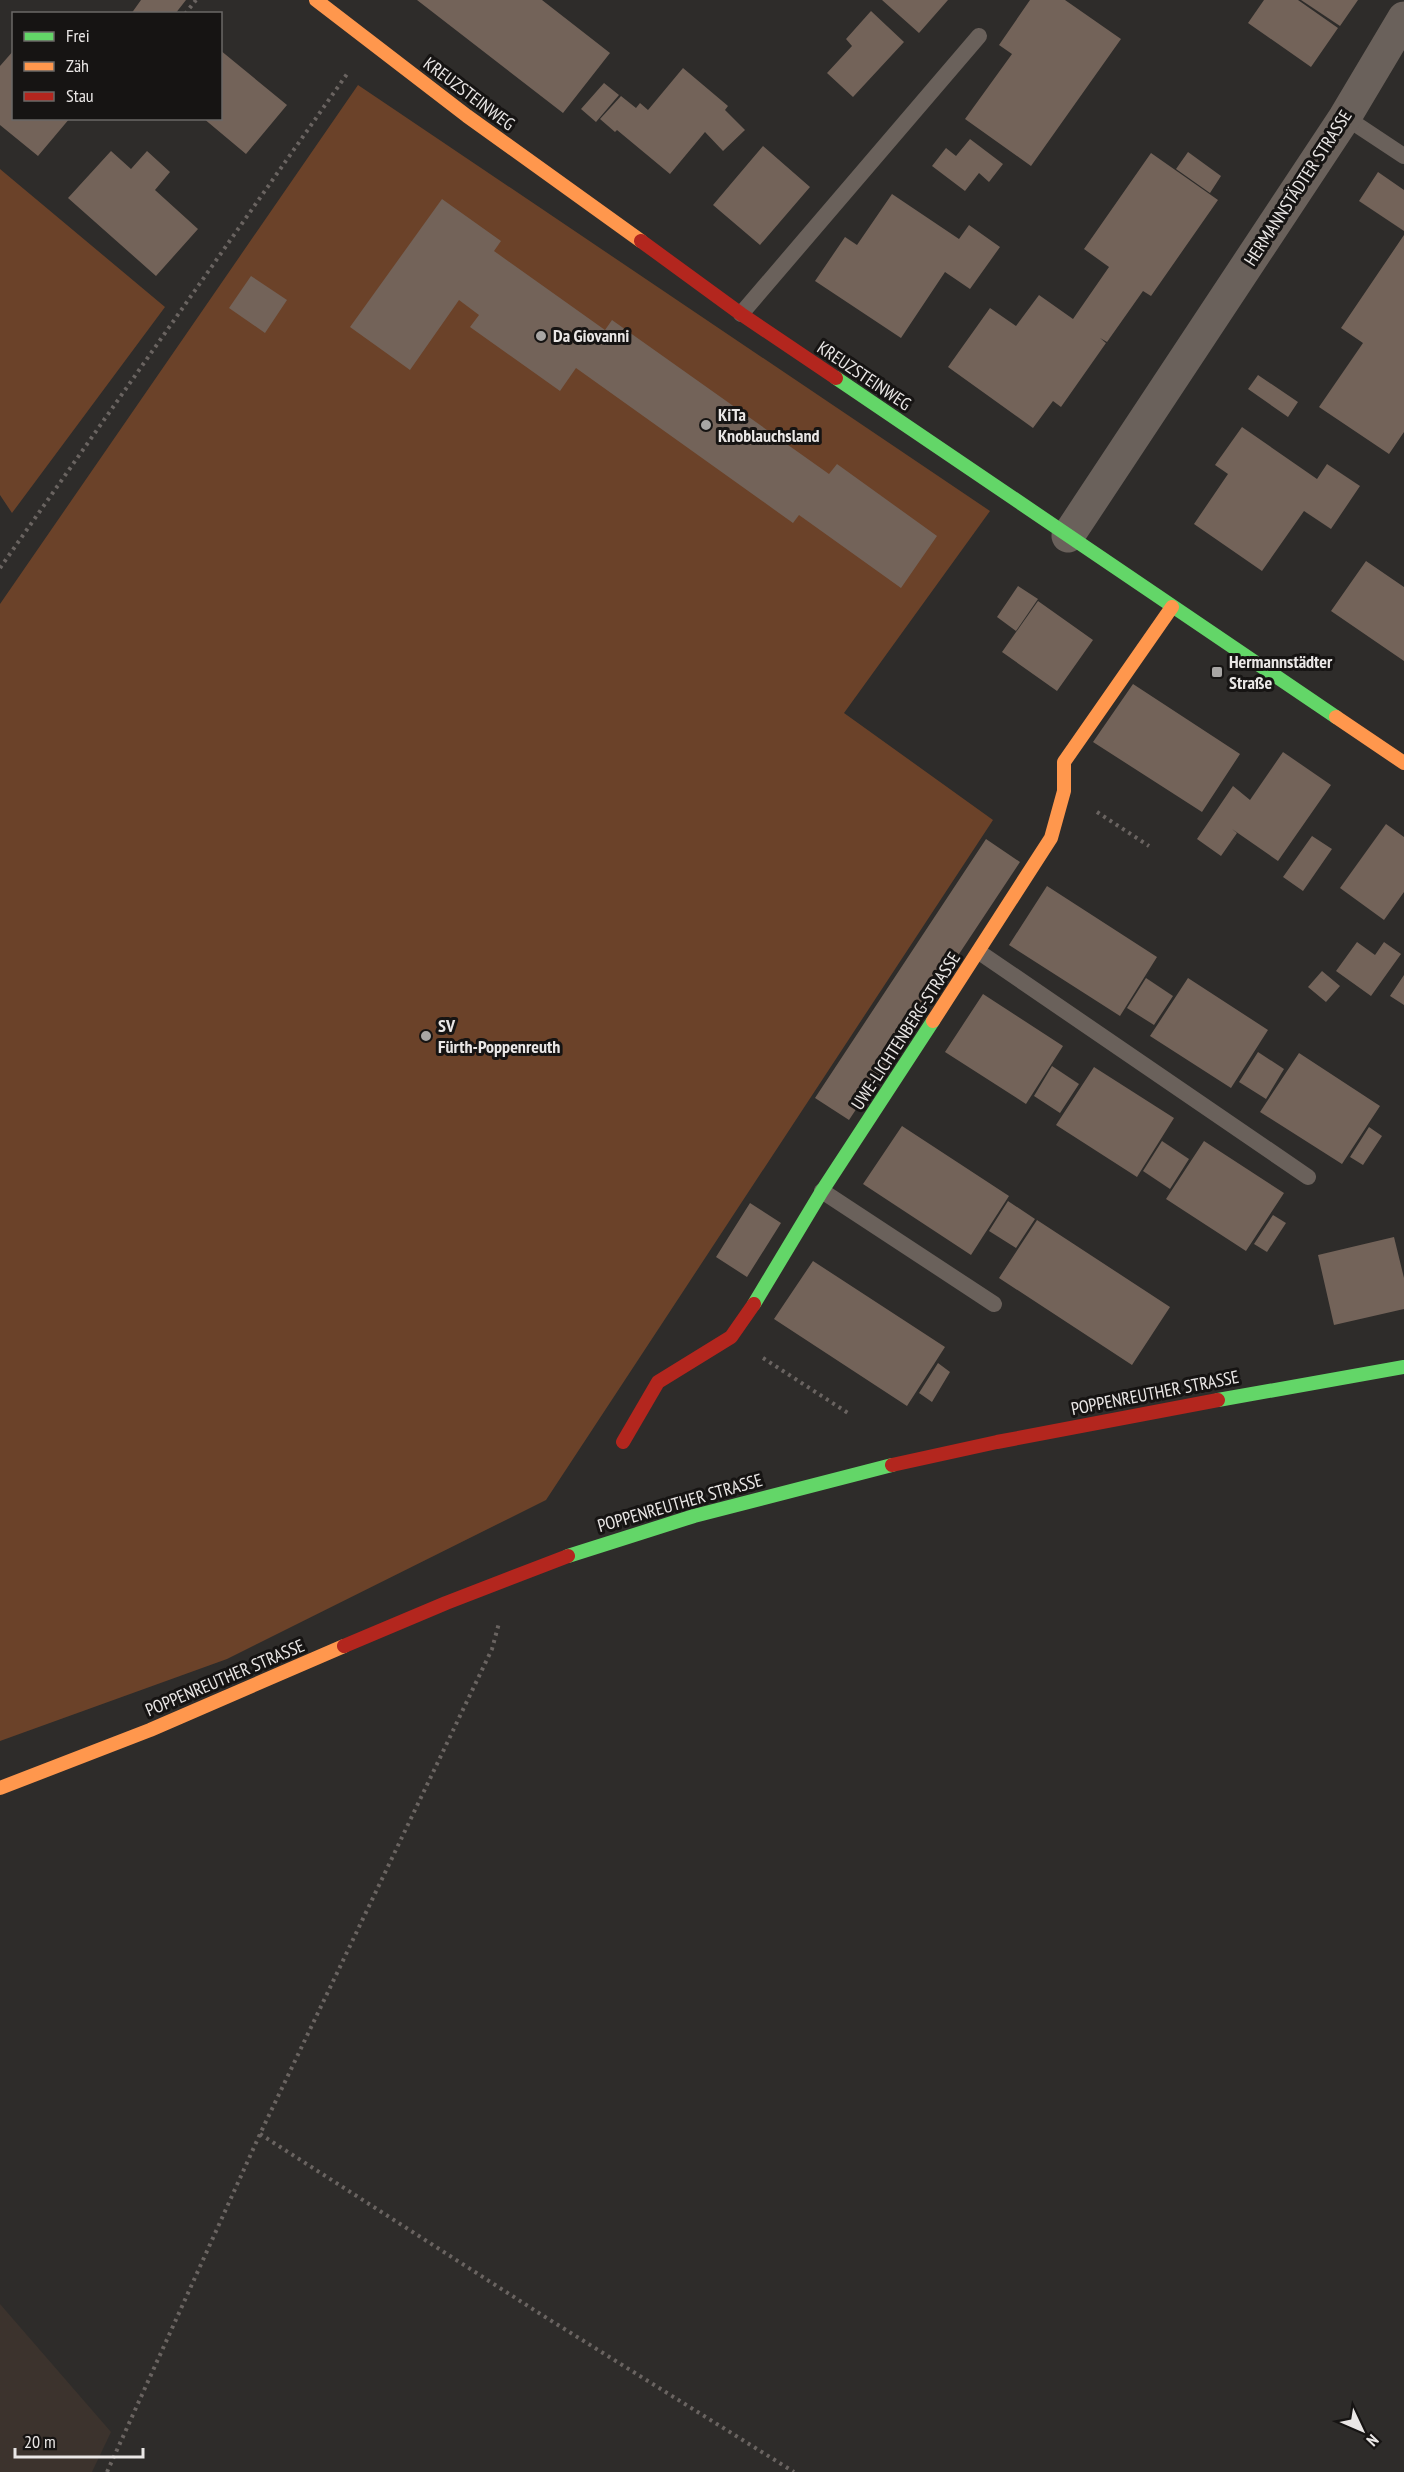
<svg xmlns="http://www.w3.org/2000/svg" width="1404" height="2472" viewBox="0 0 1404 2472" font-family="'PT Sans Narrow',sans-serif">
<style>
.built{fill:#3c332d}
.green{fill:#6b4229}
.building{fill:#736359}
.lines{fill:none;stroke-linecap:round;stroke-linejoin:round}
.path{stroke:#6a6461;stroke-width:4;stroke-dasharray:3 4.5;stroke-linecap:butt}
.lane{stroke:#6a615b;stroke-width:16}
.street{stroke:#6a615b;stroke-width:33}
.fast{stroke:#63d668;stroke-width:14}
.slow{stroke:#ff974d;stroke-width:14}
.jam{stroke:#b3261e;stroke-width:14}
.poi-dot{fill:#a8a6a4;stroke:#161413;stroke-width:2}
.labels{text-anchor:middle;stroke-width:6;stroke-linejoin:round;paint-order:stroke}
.street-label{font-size:18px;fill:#eae7e6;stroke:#161413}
.poi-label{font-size:18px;font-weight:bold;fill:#eae7e6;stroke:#161413;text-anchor:start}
</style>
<rect width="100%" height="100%" fill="#2e2c2a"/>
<path class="built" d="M0,2304L111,2432L92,2472H0Z"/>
<path class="green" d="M358,85L990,511L844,713L993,820L546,1500L227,1659L0,1741V604Z
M0,169L165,307L12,513L0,495Z"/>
<path class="building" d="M141,0H186L175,14H131Z
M417,0H542L610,53L563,113Z
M882,0H948L919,33Z
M1030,0H1065L1121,39L1031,166L965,119L1012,54L999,45Z
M1264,0H1298L1338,28L1311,67L1248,23Z
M1301,0H1358L1340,26Z
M871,11L904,42L853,97L827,73L852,46L846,39Z
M14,50V118H70L38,156L0,125V66Z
M220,50L287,105L246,154L203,118H220Z
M683,68L728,106L725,110L745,130L723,151L705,132L670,174L617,130L615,132L600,119L621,96L636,108L640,103L648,110Z
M604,83L619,95L596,122L581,109Z
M970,139L1003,164L989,182L979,173L965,191L932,166L946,148L956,156Z
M763,146L810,187L760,245L713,205Z
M111,151L131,169L147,151L170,172L155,190L198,229L156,276L68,198Z
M1188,152L1221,176L1210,193L1176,169Z
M1151,153L1218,200L1151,296L1143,291L1107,342L1100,338L1106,343L1061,407L1053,401L1033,428L948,367L990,308L1016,326L1039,295L1073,319L1109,267L1084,249Z
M1378,172L1404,190V231L1359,201Z
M892,194L959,239L969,225L1000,247L970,289L945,272L901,338L815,281L845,237L857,245Z
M442,199L501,241L494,251L605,330L612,320L829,474L837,464L937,536L901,588L799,515L793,523L576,368L560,391L470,327L479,315L459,300L410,370L350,327Z
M1404,235V432L1389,454L1319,407L1363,343L1341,328Z
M251,276L287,300L265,333L229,308Z
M1258,375L1298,402L1288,417L1248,389Z
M1242,427L1317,479L1327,464L1360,486L1331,529L1304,511L1262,571L1194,524L1228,474L1215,465Z
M1366,561L1404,587V661L1331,611Z
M1018,586L1038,599L1016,631L997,617Z
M1038,601L1093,640L1057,691L1002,652Z
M1133,684L1240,754L1202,812L1093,742Z
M1283,752L1331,785L1278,861L1232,829L1237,833L1221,856L1197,839L1233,786L1250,800Z
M1386,824L1404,837V892L1384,920L1340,888Z
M1312,836L1332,849L1303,891L1283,877Z
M986,839L1020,862L849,1120L815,1098Z
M1047,886L1157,957L1120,1016L1009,945Z
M1357,942L1375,955L1384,942L1401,954L1371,996L1336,971Z
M1322,971L1340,986L1326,1002L1308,987Z
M1404,975V1005L1390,996Z
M1146,978L1173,996L1154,1025L1127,1008Z
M1188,978L1268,1030L1231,1088L1150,1036Z
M983,994L1063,1046L1026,1104L945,1052Z
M1258,1052L1284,1069L1266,1099L1239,1082Z
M1299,1053L1380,1106L1342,1164L1260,1112Z
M1052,1066L1079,1084L1060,1113L1034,1096Z
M1094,1067L1174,1118L1137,1177L1056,1125Z
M902,1126L1009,1196L971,1255L863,1184Z
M1369,1127L1382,1136L1363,1165L1350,1157Z
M1162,1141L1189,1159L1170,1189L1143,1171Z
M1204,1141L1284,1193L1246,1251L1166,1199Z
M1008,1201L1035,1219L1016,1248L989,1231Z
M750,1203L781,1223L747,1277L716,1257Z
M1273,1215L1286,1223L1267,1252L1254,1244Z
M1037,1220L1170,1307L1132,1365L999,1278Z
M1394,1237L1404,1278V1309L1334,1325L1318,1255Z
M813,1261L945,1347L907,1406L774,1319Z
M938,1363L950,1372L932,1402L919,1393Z"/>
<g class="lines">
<path class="path" d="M185,14L196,0
M0,568L347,74
M1097,812L1149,846
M763,1358L848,1413
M260,2134L542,2315L794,2472
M107,2472L260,2134L492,1649L499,1623"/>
<path class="lane" d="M1345,117L1404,156
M741,314L979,36
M979,952L1308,1177
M822,1191L994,1304"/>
<path class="street" d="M1068,536L1345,117L1404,18"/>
<path class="fast" d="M836,378L1336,717
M754,1304L822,1191L933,1021
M1218,1400L1404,1367
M568,1556L694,1516L892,1465"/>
<path class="slow" d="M316,0L467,116L641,241
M1336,717L1404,763
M933,1021L1051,838L1064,791V762L1172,607
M0,1788L150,1730L344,1646"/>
<path class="jam" d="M641,241L741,314L836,378
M623,1442L658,1382L731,1337L754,1304
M892,1465L997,1442L1218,1400
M344,1646L446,1603L568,1556"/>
</g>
<g class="poi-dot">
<circle cx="541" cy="336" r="6"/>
<circle cx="706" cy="425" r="6"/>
<rect x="1211" y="666" width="12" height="12" rx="3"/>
<circle cx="426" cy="1036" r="6"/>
</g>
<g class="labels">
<g class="street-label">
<text transform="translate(469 94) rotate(37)" y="6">KREUZSTEINWEG</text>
<text transform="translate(1298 188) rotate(-57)" y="6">HERMANNSTÄDTER STRASSE</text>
<text transform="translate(864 376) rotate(34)" y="6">KREUZSTEINWEG</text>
<text transform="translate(906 1031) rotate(-57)" y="6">UWE-LICHTENBERG-STRASSE</text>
<text transform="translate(1155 1393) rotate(-11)" y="6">POPPENREUTHER STRASSE</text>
<text transform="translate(680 1503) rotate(-16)" y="6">POPPENREUTHER STRASSE</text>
<text transform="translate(225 1678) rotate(-23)" y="6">POPPENREUTHER STRASSE</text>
</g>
<g class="poi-label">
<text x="553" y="342">Da Giovanni</text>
<text x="718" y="421">KiTa<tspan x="718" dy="21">Knoblauchsland</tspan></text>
<text x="1229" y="668">Hermannstädter<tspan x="1229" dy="21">Straße</tspan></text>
<text x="438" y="1032">SV<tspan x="438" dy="21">Fürth-Poppenreuth</tspan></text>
</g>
</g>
<rect x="12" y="12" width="210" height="108" fill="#161413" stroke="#6b6867" stroke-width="1.5"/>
<rect x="24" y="32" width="30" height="9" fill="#63d668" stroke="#6b6867" stroke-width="1.5"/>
<text x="66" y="42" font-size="18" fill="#eae7e6">Frei</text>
<rect x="24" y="62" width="30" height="9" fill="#ff974d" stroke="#6b6867" stroke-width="1.5"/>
<text x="66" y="72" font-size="18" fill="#eae7e6">Zäh</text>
<rect x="24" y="92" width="30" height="9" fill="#b3261e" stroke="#6b6867" stroke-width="1.5"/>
<text x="66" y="102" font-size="18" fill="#eae7e6">Stau</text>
<g transform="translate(1362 2430) rotate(134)" stroke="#161413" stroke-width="4.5" paint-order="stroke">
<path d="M0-4.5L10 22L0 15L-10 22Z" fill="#eae7e6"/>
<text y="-9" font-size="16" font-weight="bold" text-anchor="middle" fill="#eae7e6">N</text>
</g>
<path d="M15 2448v9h128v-9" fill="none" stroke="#eae7e6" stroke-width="3"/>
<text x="24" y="2448" font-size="18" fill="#eae7e6" stroke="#161413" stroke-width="4.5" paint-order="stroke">20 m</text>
</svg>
